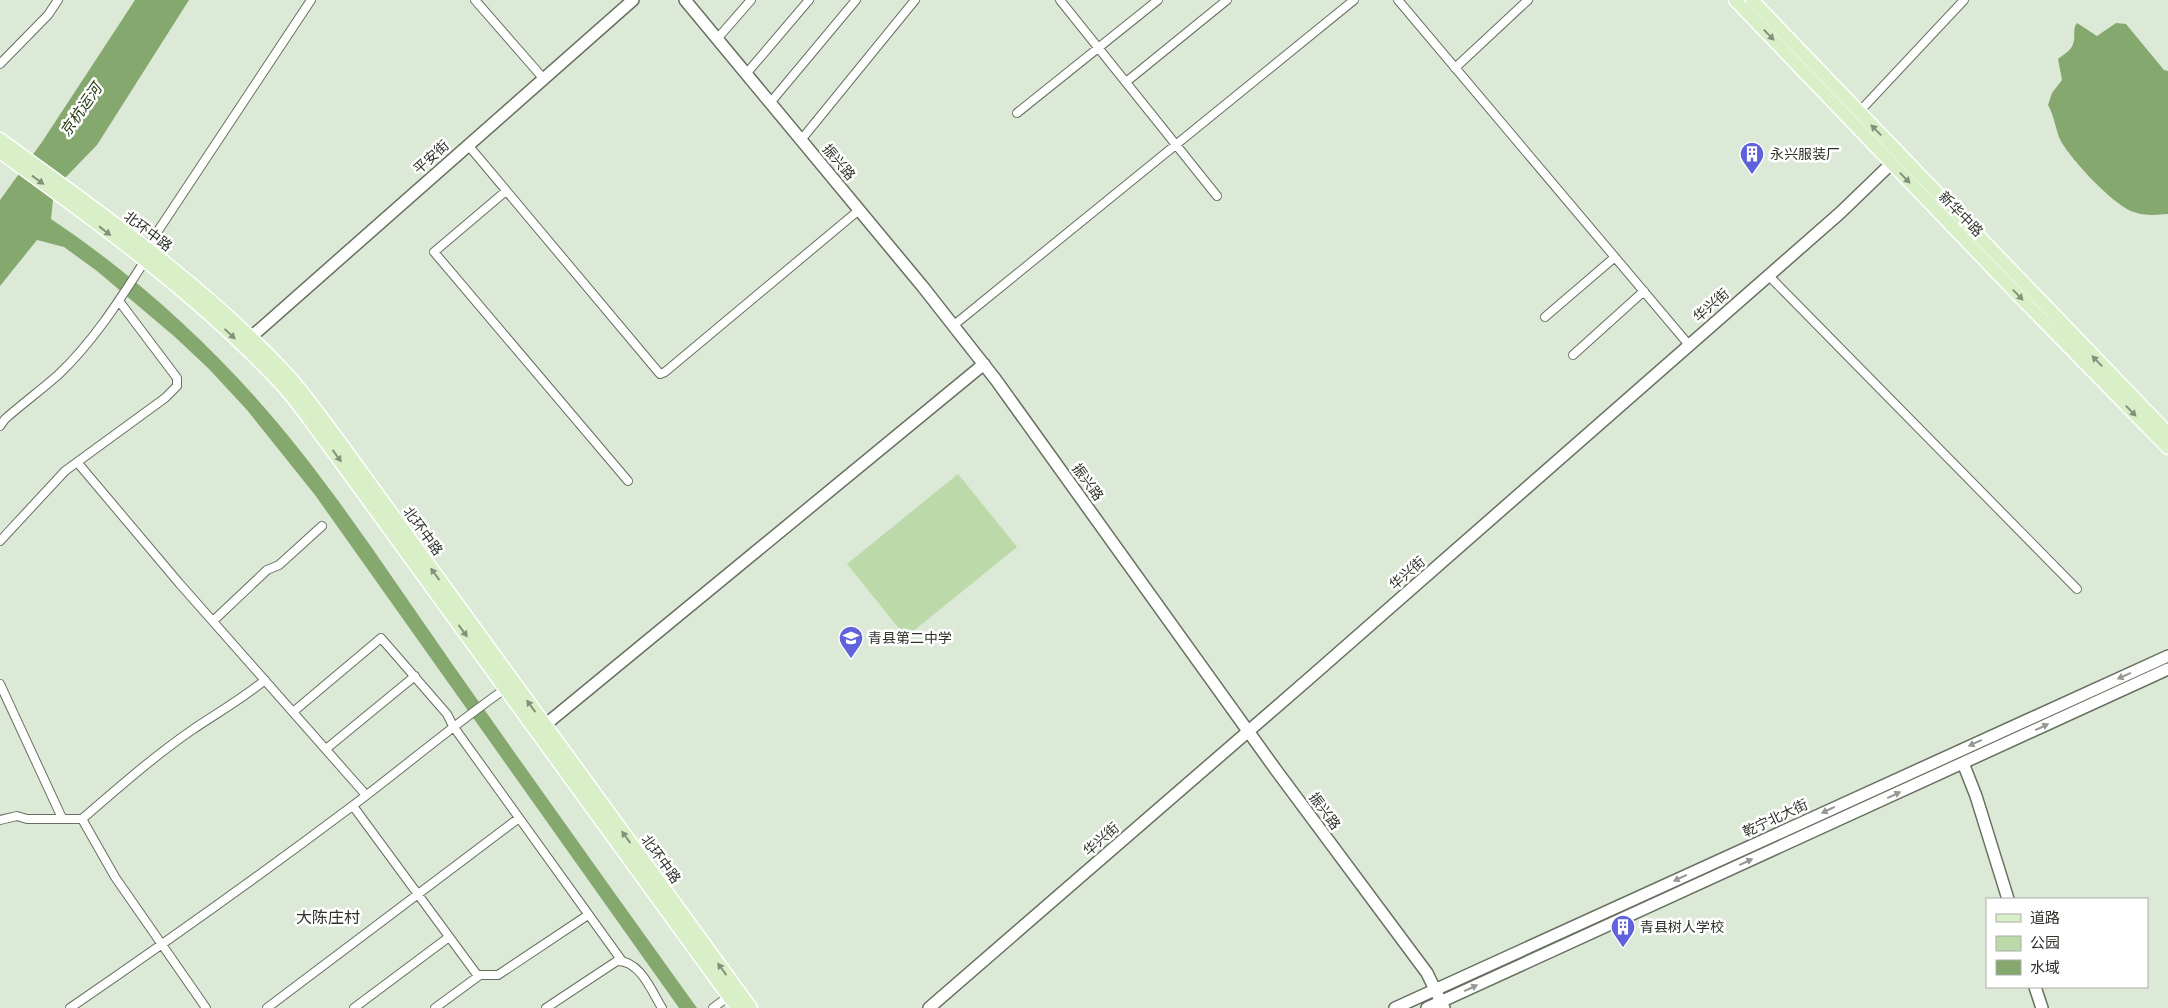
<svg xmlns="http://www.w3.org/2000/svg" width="2168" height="1008" viewBox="0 0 2168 1008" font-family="'Fira Sans Condensed','Noto Sans SC',sans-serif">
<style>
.green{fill:#bbd9a9}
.water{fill:#85a86f}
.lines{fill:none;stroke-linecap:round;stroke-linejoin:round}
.street-casing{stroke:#667060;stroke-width:10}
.secondary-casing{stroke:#667060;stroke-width:14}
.primary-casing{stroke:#fff;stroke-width:15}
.street{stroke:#fff;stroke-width:8}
.secondary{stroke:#fff;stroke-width:11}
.primary{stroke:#d8efc8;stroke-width:12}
.oneway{fill:#83907a}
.oneway2{fill:#969895}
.labels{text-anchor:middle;stroke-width:5;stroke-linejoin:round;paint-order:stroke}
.poi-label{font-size:14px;fill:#2e322b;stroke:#fff;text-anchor:start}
.street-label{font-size:14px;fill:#2e322b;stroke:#fff}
.water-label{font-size:15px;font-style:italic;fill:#22390f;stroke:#fff}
.quarter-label{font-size:16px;fill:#2e322b;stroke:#fff}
</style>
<rect width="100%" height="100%" fill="#dde9d7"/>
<path class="green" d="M958,474L1017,547L906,637L847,564Z"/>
<path class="water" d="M135,0H189L97,145L64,179L53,200L51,219C126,269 196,331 256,398C330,481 391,577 455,668C535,782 616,895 697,1008H679L315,495L247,410L209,369L175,337L97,271L64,247L37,240L0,286V200L42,142Z
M2077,23L2097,36L2116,23L2126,24L2164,70L2168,71V214C2158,215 2144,216 2134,212C2115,207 2066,155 2059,137C2055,126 2054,116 2048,105L2052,93L2062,80L2058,59C2064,54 2071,51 2073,44C2076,36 2072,29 2077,23Z"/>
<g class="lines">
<defs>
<path id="street" d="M475,0L543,78
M1060,0L1217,196
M1398,0L1689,345
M717,39L751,0
M0,64L48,15L58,0
M1455,68L1528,0
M746,74L809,0
M1126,82L1227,0
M770,103L856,0
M1859,112L1964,0
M1017,113L1158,0
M801,140L915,0
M468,145L660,374L665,372L859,210
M506,191L434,252L628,481
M146,249L311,0
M1768,275L2077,589
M1545,317L1615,257
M954,325L1354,0
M1573,355L1644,291
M0,426L5,419C22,404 41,390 58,375C93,342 119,301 144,262
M77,462L179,583L366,795
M0,541L65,471L165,398L177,386V378L119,301
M213,621L267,570L279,565L322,526
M0,684L62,818
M293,712L381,638L447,714L453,726L622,961
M326,749L415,676
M353,806L478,976
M82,819C118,788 153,757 192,730C217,713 242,699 265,680
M0,820L17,816L27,819H82L115,877L206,1008
M70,1008C165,943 259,876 351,807C403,768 452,726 505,689
M267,1008L519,818
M354,1008L449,937
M435,1008L480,975H498L588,915
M546,1008L617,961C640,960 652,992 662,1008
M713,1008L729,996"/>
<path id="secondary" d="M685,0L923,287L996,380L1276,770L1427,973L1444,1008
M250,338L633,0
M545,725L984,364
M1963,763L1976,796L2008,899
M2035,987L2042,1008
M929,1008L1312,676L1840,213L1897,158
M1395,1008L2168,656
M1427,1008L2168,669"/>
<path id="primary" d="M1735,0L2019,296L2168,448
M1752,0L2168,433
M0,139C99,212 204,284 288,375C306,395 321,417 337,438L751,1008
M0,152C97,222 197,295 279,382C297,401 312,424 328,445L737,1008"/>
</defs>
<use href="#street" class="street-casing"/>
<use href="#secondary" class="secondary-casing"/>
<use href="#primary" class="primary-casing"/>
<use href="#street" class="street"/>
<use href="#secondary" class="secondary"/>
<use href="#primary" class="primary"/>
</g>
<defs><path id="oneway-solid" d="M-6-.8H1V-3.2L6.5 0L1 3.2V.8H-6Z" transform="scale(1.25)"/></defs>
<g class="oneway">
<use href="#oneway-solid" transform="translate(1769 35) rotate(46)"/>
<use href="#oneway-solid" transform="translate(1876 130) rotate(-134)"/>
<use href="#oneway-solid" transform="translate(1905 178) rotate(46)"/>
<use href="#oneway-solid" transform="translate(38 180) rotate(36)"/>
<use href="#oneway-solid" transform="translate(105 231) rotate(38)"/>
<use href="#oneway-solid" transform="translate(2018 295) rotate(46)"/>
<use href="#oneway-solid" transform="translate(230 334) rotate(43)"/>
<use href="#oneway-solid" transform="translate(2097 361) rotate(-134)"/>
<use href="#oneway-solid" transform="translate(2131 411) rotate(46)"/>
<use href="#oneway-solid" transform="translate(337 456) rotate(54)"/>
<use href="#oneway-solid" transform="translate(435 574) rotate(-126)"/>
<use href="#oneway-solid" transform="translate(463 631) rotate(54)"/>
<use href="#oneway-solid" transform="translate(531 706) rotate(-126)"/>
<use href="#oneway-solid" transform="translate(626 837) rotate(-126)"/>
<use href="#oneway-solid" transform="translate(722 969) rotate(-126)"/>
</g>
<g class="oneway2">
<use href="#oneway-solid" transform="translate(2124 676) rotate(156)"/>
<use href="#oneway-solid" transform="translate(2042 727) rotate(-25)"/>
<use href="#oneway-solid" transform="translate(1975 743) rotate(155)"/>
<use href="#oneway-solid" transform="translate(1894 795) rotate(-25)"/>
<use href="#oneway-solid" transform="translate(1828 810) rotate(155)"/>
<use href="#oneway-solid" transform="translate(1746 862) rotate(-25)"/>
<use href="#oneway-solid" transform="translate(1680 878) rotate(155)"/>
<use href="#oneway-solid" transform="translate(1471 988) rotate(-25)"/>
</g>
<defs>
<symbol id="building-pin" viewBox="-11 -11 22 30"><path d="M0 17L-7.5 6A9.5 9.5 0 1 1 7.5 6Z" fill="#5f62db" stroke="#fff"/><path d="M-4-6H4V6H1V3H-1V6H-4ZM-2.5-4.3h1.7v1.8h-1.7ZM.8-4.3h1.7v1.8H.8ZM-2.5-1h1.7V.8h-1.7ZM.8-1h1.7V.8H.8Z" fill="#fff"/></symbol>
<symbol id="school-pin" viewBox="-11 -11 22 30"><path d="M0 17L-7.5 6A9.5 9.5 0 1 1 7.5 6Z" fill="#5f62db" stroke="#fff"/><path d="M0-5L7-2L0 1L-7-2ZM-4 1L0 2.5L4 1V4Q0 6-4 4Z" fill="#fff"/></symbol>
</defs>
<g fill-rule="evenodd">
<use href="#building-pin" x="1738" y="140" width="28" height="38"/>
<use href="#school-pin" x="837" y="624" width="28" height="38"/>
<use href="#building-pin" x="1609" y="913" width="28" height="38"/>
</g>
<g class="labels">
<g class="poi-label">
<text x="1770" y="159">永兴服装厂</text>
<text x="868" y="643">青县第二中学</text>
<text x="1640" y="932">青县树人学校</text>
</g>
<g class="street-label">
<text transform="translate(431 157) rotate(-42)" y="5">平安街</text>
<text transform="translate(839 162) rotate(50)" y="5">振兴路</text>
<text transform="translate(1961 214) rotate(46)" y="5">新华中路</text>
<text transform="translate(148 231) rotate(37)" y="5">北环中路</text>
<text transform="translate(1711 305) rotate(-41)" y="5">华兴街</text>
<text transform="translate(1088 482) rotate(54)" y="5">振兴路</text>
<text transform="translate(423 531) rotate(54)" y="5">北环中路</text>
<text transform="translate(1407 573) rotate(-41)" y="5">华兴街</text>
<text transform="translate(1325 811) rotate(54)" y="5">振兴路</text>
<text transform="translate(1775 818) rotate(-25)" y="5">乾宁北大街</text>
<text transform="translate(1101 839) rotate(-41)" y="5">华兴街</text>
<text transform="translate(661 859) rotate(54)" y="5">北环中路</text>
</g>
<g class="water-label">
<text transform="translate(81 110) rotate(-55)" y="5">京杭运河</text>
</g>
<g class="quarter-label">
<text x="328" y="923">大陈庄村</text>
</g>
</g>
<rect x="1986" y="898" width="162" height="90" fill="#ffffff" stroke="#abadaa"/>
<rect x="1996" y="914" width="25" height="8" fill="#d8efc8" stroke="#abadaa"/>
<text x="2030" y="923" font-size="15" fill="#2e322b">道路</text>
<rect x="1996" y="936" width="25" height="15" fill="#bbd9a9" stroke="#abadaa"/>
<text x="2030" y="948" font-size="15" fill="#2e322b">公园</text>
<rect x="1996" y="960" width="25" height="15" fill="#85a86f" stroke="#abadaa"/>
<text x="2030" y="973" font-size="15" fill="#2e322b">水域</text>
</svg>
